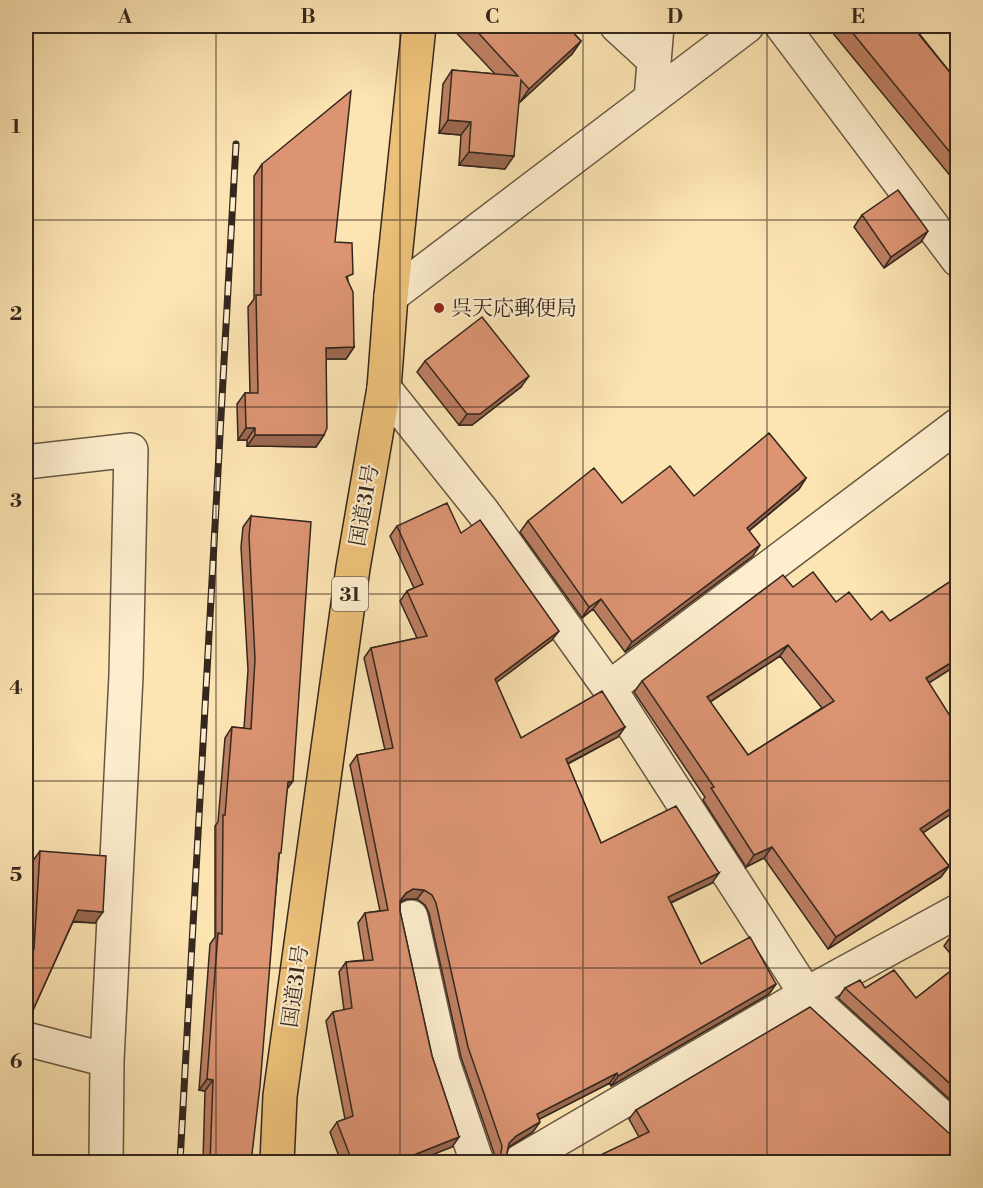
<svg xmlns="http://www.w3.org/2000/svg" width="983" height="1188" viewBox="0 0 983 1188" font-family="'Libre Bodoni','Noto Serif JP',serif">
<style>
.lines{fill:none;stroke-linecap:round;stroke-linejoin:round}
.minor-casing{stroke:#665643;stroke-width:36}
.highway-casing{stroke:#34271e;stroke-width:36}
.minor{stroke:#feeece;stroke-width:33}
.highway{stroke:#eec27a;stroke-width:33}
.rail-casing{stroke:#34271e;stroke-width:7}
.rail{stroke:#feeece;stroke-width:4.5;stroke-dasharray:14;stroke-linecap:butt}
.wall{fill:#bd7f63;stroke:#34271e;stroke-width:1.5;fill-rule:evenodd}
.shaded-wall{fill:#9a6850;stroke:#34271e;stroke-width:1.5}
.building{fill:#dc9473;stroke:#34271e;stroke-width:1.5;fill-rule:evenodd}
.grid{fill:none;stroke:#34271e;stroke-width:1.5;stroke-opacity:0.55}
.poi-dot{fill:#8f2418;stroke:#feeece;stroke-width:2}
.labels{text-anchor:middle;stroke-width:4.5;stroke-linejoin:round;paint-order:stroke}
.shield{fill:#feeece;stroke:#716353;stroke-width:1.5}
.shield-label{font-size:20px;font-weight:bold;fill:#34271e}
.poi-label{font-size:21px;fill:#34271e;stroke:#feeece;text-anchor:start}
.street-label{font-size:21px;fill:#34271e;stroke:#feeece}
.neatline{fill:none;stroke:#34271e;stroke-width:2}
.grid-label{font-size:20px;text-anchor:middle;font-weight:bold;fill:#34271e}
</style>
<rect width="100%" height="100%" fill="#fde5b3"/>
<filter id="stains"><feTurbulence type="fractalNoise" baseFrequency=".00333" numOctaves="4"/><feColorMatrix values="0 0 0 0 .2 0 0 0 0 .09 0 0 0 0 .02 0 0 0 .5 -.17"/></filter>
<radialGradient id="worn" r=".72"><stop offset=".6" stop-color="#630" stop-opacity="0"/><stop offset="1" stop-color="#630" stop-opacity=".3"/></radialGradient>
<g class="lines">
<defs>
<path id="minor" d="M617,26L654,60
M782,26L958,260
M651,99L657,26
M391,296L747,26
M384,388L483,512L609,688L806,994L958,1132
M26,462L131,450L126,676L107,1060L106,1162
M609,688L958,425
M411,917L443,1062L477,1162
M26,1039L107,1060
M519,1162L806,994L958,911"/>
<path id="highway" d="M277,1162L280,1096L353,568L384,388L391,296L419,26"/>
</defs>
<use href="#minor" class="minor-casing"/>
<use href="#highway" class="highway-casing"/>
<use href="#minor" class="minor"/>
<use href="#highway" class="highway"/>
<defs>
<path id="rail" d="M180,1162L236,144"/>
</defs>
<use href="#rail" class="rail-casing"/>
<use href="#rail" class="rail"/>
</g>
<path class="wall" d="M450,26H567L581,41L572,54L520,102L519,101L505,169L459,165L461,135L439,133L443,84L452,70L495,74Z
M827,26H916L914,27L957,81V184Z
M262,164L335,242L348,280L354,347L346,359H326L324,435L316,447L247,446V440H238L237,404L245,393H250L248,307L254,299V176Z
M862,215L921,242L884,268L854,227Z
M425,361L521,387L472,425H459L417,372Z
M957,473V492L950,483Z
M806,478L799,489L749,531L753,556L625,652L593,609L582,618L520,532L528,521L622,503L694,496Z
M251,516L287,789L279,857L251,1162H203L205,1091L199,1090L210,944L215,937V826L218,822L225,738L232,727L244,728L248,670L241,547L243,527Z
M397,526L461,533L552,640L496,682L521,738L625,727L618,737L568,764L601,843L712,883L671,903L701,964L776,984L769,994L611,1086L610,1083L539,1119L533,1132L509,1147L507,1153L510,1162H494L495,1156L461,1057L429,913L425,905L417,899H406L400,902V911L432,1056L459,1137L452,1147L414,1162H341L330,1132L337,1122L345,1119L326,1021L333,1012L344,1010L339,972L346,962L364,960L358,923L365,913L380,911L350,765L357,755L385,750L364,658L371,648L417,638L400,601L407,591L414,588L390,536Z
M793,587L836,602L871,620L929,683L957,810L923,833L949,866L941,877L828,949L764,858L746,867L703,800L705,797L634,692L642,681ZM780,656L822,708L748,755L710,702Z
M40,851L95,923L73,922L33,1010L26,1020V945L27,946L32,862Z
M957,932V962L944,946L951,936Z
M957,966V1106L838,998L845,988H865L916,998Z
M636,1110L952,1136L639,1137L629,1119Z"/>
<path class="shaded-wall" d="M581,41L572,54L520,102L529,89Z
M448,120L471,122L461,135L439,133Z
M469,152L514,156L505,169L459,165Z
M928,231L921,242L884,268L891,257Z
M354,347L346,359H318L326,348Z
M529,376L521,387L472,425H459L467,414Z
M246,428H255L247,440H238Z
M255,435H324L316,447L247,446Z
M806,478L799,489L740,538L747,528Z
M760,545L753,556L625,652L632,642Z
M601,599L593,609L582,618L589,607Z
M559,631L552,640L488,689L495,679Z
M788,645L780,656L699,709L707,697Z
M957,659V665L918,690L926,678Z
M625,727L618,737L559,768L566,759Z
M293,781L285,792L288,782Z
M957,804V810L912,840L920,829Z
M772,847L764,858L746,867L754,855Z
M949,866L941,877L828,949L836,937Z
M719,873L712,883L661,907L668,897Z
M413,889L424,890L417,899H406L399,903L406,893Z
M78,910L103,912L95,923L70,921Z
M776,984L769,994L611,1086L618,1076Z
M26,1010H33L26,1020Z
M617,1073L610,1083L530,1124L537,1114Z
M207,1079L213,1080L205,1091L199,1090Z
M540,1122L533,1132L510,1146L502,1153L509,1143L516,1136Z
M459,1137L452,1147L414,1162H396Z"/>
<path class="building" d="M472,26H567L581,41L529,89L521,80L514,156L469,152L471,122L448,120L452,70L518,76Z
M847,26H912L957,81V161Z
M351,91L335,242L352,243L353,274L346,277L353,292L354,347L326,348L327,428L324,435H255V428H246L245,393H258L256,295H261L262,164Z
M898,190L928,231L891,257L862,215Z
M482,317L529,376L480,414H467L425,361Z
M769,433L806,478L747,528L760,545L632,642L601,599L589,607L528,521L594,468L622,503L670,466L694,496Z
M447,503L461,533L480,520L559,631L495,679L521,738L602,691L625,727L566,759L601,843L676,806L719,873L668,897L701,964L750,937L776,984L618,1076L617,1073L537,1114L540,1122L516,1136L509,1143L507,1153L510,1162H501L500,1160L502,1146L468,1047L436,903L432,895L424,890L413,889L406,893L400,901V911L432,1056L459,1137L396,1162H341L352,1161L337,1122L353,1116L333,1012L352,1008L346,962L373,960L365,913L388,910L357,755L393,748L371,648L427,636L407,591L423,584L397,526Z
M251,516L311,522L293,781L288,782L281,853H279L260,1086L251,1162H210L213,1080L207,1079L218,933L222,934L223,815H225L232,727L251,729L255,659L249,536Z
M813,572L836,602L849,592L871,620L882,611L890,621L957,577V659L926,678L957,727V804L920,829L949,866L836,937L772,847L754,855L711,788L714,787L642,681L783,575L793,587ZM788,645L834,701L748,755L707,697Z
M40,851L106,856L103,912L78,910L33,1010L27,1011L26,1010V945L34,949Z
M957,932V944L951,936Z
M957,966V1090L845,988L860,980L865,988L894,970L916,998Z
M810,1007L952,1136L957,1139V1162H586L649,1132L636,1110Z
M554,1158L555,1162H545Z"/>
<path class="grid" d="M216,26V1162M400,26V1162M583,26V1162M767,26V1162M26,220H958M26,407H958M26,594H958M26,781H958M26,968H958"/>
<circle class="poi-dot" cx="439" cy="308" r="6"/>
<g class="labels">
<rect class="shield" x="332" y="577" width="36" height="34" rx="4.5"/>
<g class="shield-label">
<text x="350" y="601">31</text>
</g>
<g class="poi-label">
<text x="451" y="315">呉天応郵便局</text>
</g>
<g class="street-label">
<text transform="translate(364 505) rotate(-80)" y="7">国道31号</text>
<text transform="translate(295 986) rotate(-82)" y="7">国道31号</text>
</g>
</g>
<rect width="983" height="1188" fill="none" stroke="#fde5b3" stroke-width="66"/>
<rect x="33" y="33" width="917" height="1122" class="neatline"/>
<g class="grid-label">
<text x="125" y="23">A</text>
<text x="308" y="23">B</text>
<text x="492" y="23">C</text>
<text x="675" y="23">D</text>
<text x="858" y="23">E</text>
<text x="16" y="133">1</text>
<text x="16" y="320">2</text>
<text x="16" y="507">3</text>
<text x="16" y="694">4</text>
<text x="16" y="881">5</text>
<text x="16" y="1068">6</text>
</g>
<rect width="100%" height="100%" filter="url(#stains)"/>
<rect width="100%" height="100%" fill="url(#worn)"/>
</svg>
